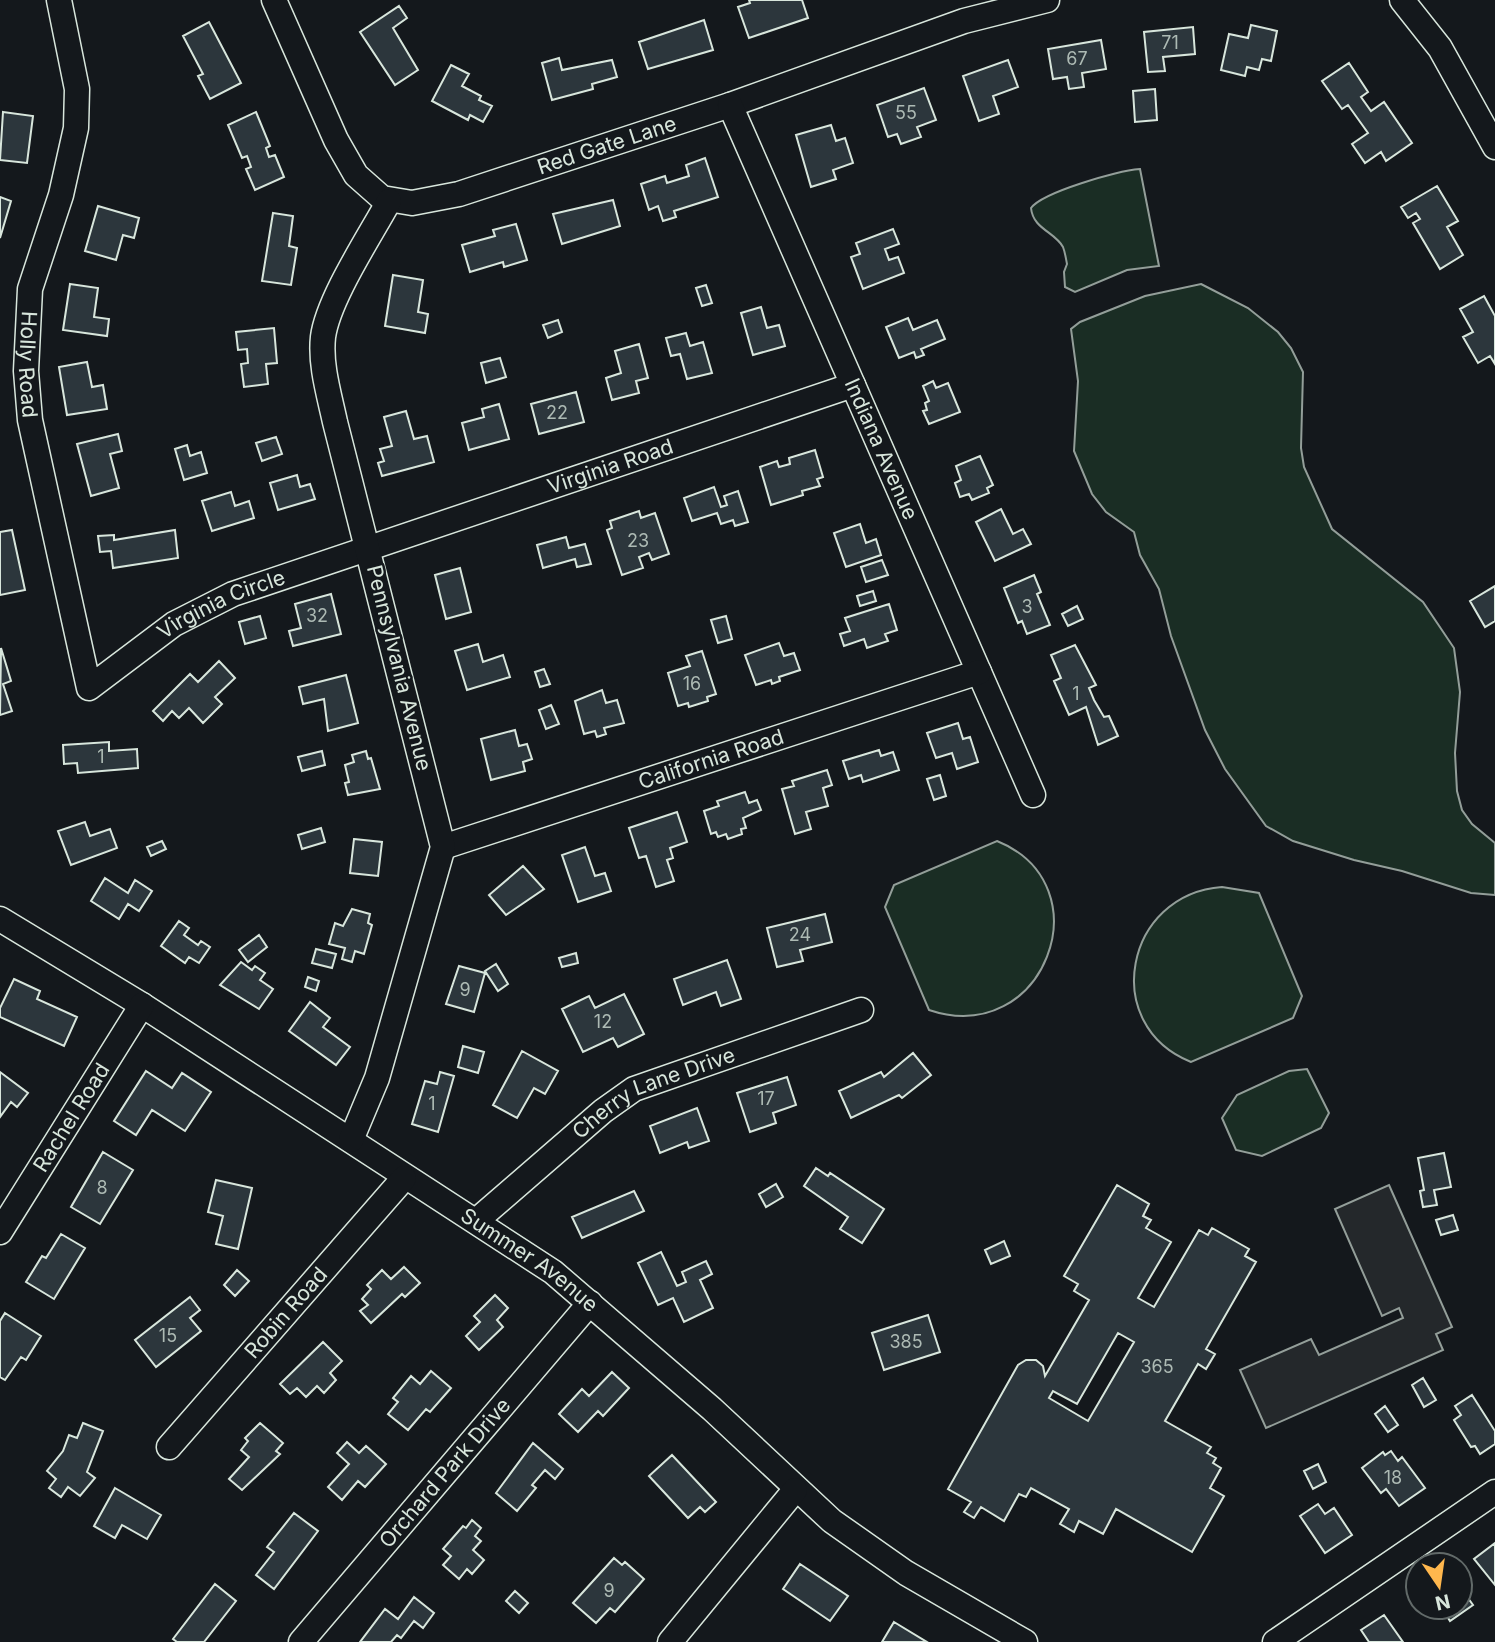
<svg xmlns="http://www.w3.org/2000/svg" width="1495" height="1642" viewBox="0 0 1495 1642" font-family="Inter,sans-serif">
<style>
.green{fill:#1a2d24;stroke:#939e99;stroke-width:2}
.parking{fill:#24282b;stroke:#939e99;stroke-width:2}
.building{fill:#2c363c;stroke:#d8e6dc;stroke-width:2;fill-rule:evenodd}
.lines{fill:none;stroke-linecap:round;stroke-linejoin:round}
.minor-casing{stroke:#d8e6dc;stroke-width:27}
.minor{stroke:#14181c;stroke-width:24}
.labels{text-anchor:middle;stroke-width:5;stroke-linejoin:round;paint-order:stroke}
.number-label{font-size:18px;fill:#adbab4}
.street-label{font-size:21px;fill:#d8e6dc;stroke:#14181c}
</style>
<rect width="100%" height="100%" fill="#14181c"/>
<path class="green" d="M1140,169L1159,266L1127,270L1075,292L1065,287L1064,272L1067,264C1066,259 1065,252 1063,247C1055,232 1033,229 1031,208C1043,192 1117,171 1140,169Z
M1201,284L1248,308L1278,332L1291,348L1303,372L1301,448L1304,467L1332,529L1423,602L1454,648L1460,692L1455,753L1457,791L1462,810L1472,824L1495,843V895L1471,893L1402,871L1354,860L1293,841L1266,826L1225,769L1205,730L1171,636L1159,589L1140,555L1134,532L1106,512L1092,494L1074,451L1078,381L1071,329L1080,322L1145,296Z
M997,841C1106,885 1044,1049 929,1010L885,907L894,885Z
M1222,887L1259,893L1302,996L1293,1018L1191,1062C1099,1025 1125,894 1222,887Z
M1307,1069L1329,1113L1321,1128L1262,1156L1236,1150L1222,1118L1237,1095L1289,1071Z"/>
<path class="parking" d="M1389,1185L1452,1327L1436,1334L1443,1350L1266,1428L1240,1370L1311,1339L1319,1355L1403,1318L1399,1308L1382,1316L1335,1209Z"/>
<path class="building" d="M749,0H802L808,18L749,38L738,7L750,3Z
M399,6L407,18L393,28L418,70L395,85L360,32Z
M704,20L713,50L648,69L639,42Z
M209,22L241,83L210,99L198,76L203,74L183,36Z
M1251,25L1277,31L1271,61L1262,59L1259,70L1247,67L1245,76L1221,70L1229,34L1248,38Z
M1193,27L1195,54L1163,57L1165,71L1148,72L1144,32Z
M1101,40L1106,69L1082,73L1084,87L1069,89L1067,77L1053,79L1048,49Z
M559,58L562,70L612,60L617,77L592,84L593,89L552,100L542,63Z
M1008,60L1018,87L993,96L999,114L979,121L963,76Z
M1349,63L1368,92L1361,97L1371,111L1384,102L1412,143L1386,161L1381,152L1365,163L1352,144L1368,133L1348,105L1342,109L1322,81Z
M451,65L469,74L462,86L481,96L479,100L492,106L483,122L470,115L468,120L432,101Z
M924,88L936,120L917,127L921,137L901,144L897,134L888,137L877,105Z
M1155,89L1157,120L1135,122L1133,91Z
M3,112L33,116L27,163L0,160Z
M256,112L270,146L266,148L269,157L275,155L284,177L255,190L246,169L251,167L247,156L242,158L228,125Z
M831,125L836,141L845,138L853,163L833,170L836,179L811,187L796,135Z
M705,158L718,197L674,211L676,217L663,221L658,206L649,210L641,184L665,176L667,183L689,176L686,165Z
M1437,186L1458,221L1447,227L1463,255L1440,269L1413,223L1420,219L1416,213L1408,218L1401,207Z
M0,197L11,201L0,238Z
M613,200L620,226L562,244L553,214Z
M98,206L139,218L134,238L123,235L116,260L85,251Z
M273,213L293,216L289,246L297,248L291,285L262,281Z
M516,224L527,260L504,267L503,262L470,272L462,245L495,236L493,230Z
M893,229L899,244L885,249L889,260L898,257L904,273L863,289L851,257L860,254L856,243Z
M393,275L423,280L418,312L428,314L425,333L385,326Z
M70,284L98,288L94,317L109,319L107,336L63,330Z
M706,285L712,303L702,306L696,288Z
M1484,296L1495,316V364L1490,356L1478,363L1463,337L1473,332L1460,309Z
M761,307L767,328L779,325L785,346L753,355L741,313Z
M908,318L913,330L937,320L945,339L921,349L924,355L916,358L914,352L899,358L886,327Z
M558,320L562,332L548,338L543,325Z
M274,328L277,363L266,364L268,384L244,387L241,364L248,363L247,349L238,350L236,332Z
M686,333L690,346L703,342L712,373L687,379L680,354L671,356L666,338Z
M639,344L648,378L636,381L639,393L612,400L606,378L621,373L615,351Z
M500,358L506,377L486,383L481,363Z
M87,362L92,387L103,385L107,409L67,415L59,367Z
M933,381L936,388L948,383L960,412L929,424L923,411L927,410L925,403L929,401L923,386Z
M576,392L584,422L539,434L531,404Z
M499,404L509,439L469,450L462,423L484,417L482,409Z
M406,411L414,439L427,436L434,462L382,476L378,463L384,461L380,449L392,446L384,417Z
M118,434L122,451L110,454L119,488L91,496L77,444Z
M276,437L282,454L262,461L256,443Z
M187,445L190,456L201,452L207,473L184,480L175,449Z
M815,450L823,477L817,479L820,486L802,491L803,495L771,505L760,467L777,461L779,467L790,464L789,458Z
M980,456L993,485L987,488L989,493L972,500L969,494L960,497L955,483L961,480L956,466Z
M297,475L300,487L310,484L315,499L278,510L270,483Z
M714,487L721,507L727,505L724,496L738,491L748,522L735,526L733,520L721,524L717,513L692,521L684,498Z
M231,492L235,506L249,501L254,518L212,531L202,501Z
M1001,509L1013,534L1023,529L1031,544L995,561L976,522Z
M639,511L641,518L655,513L669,554L652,560L649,553L639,557L643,568L622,575L607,530L612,528L610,521Z
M860,524L866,543L876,539L881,555L846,567L834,533Z
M12,530L25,590L0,595V532Z
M175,530L178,558L113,568L111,551L100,552L98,536L114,535V540Z
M566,537L569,548L585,544L591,564L577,567L575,559L543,568L537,545Z
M882,560L888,575L866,582L861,567Z
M460,568L471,612L446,619L435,575Z
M1034,575L1041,592L1037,594L1050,625L1027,634L1022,621L1018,623L1004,588Z
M1495,586V621L1485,627L1470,601Z
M873,591L876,601L860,606L857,596Z
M331,594L341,634L293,646L289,631L301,628L295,604Z
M889,604L897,630L885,634L888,641L867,648L864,639L844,646L840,634L850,631L845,618Z
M1077,606L1083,619L1068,626L1062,614Z
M260,616L266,638L245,644L239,622Z
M726,616L732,639L718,643L711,620Z
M779,643L784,656L794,653L800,670L779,677L780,681L772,684L771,680L756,685L745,655Z
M478,644L483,662L503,655L510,677L467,690L455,651Z
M1075,645L1096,685L1089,688L1094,700L1104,717L1109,716L1118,736L1098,745L1086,707L1069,715L1054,681L1061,678L1051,655Z
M1,648L11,681L3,684L12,711L0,715Z
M702,651L716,694L707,697L708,701L689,707L688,703L678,706L668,673L690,666L686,656Z
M219,661L235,678L215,697L222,704L203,723L189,708L179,718L172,711L163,721L153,711L190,674L198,682Z
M544,669L550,684L540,687L535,672Z
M346,675L358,723L328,731L324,699L303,704L299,687Z
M602,690L606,703L617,700L624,723L604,728L606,734L597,737L595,731L584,734L575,701Z
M551,705L559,724L546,729L539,710Z
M958,723L963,739L970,737L978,762L957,769L952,753L936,758L927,733Z
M515,730L519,746L527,744L532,759L523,762L525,771L491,780L481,739Z
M109,742V751L137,749L138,768L78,773L77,763L64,764L63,745Z
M879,750L881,756L893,752L899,770L863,782L861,775L849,779L843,761Z
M322,751L325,765L302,771L298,757Z
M366,751L368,759L371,758L380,789L348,795L345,783L349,782L345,765L354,762L352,755Z
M827,770L832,785L823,788L828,806L806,812L811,829L795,834L782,789L794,786L792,781Z
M940,775L946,796L934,800L927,779Z
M745,792L749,803L757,800L761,810L743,818L746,828L741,829L742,834L728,839L726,834L718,837L716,832L711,834L704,811L719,806L717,801Z
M677,812L687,842L670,848L673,858L667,860L674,881L656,887L646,856L639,858L629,828Z
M85,822L90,836L110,829L117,848L71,865L58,831Z
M321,828L325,842L302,849L298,835Z
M354,839L382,842L378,876L350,873Z
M162,841L166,849L151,856L147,847Z
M585,847L595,876L605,873L611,891L578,902L562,855Z
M523,866L544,889L506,915L489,895Z
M105,878L128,893L135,880L152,891L139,911L128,904L119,919L91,901Z
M352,909L370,914L368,923L372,925L364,954L355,951L352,962L342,959L345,948L329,944L335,923L343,926Z
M825,914L832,942L800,950L803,961L777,967L767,928Z
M179,921L189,928L184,935L198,945L201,941L210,947L199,963L189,957L185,963L161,946Z
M259,935L267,947L248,962L239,950Z
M316,949L336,954L332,968L312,963Z
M576,953L578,963L562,967L559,958Z
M727,960L741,999L721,1006L716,992L683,1005L674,979Z
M241,962L252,970L255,966L265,973L260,980L273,989L259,1009L220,985Z
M496,964L508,984L498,991L485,971Z
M459,966L485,973L474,1012L446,1004Z
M308,977L319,981L316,991L305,987Z
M14,979L40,991L37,999L77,1017L64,1046L0,1017V1008Z
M624,994L644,1034L618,1047L613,1038L583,1052L562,1009L589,996L595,1008Z
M310,1002L330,1018L323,1027L350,1047L336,1065L289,1031Z
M463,1046L484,1052L478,1073L458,1067Z
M522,1051L558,1071L545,1094L534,1088L517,1118L493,1105Z
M913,1053L931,1075L902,1098L899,1095L851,1118L839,1091L881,1072L884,1077Z
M146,1071L172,1088L182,1073L211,1092L185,1131L152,1110L136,1135L114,1121Z
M0,1072L28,1093L17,1107L11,1102L0,1117Z
M440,1072L454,1076L438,1132L412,1124L425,1081L437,1084Z
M787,1077L796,1105L773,1113L776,1123L750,1132L737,1093Z
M697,1108L709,1141L689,1148L687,1142L660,1153L650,1126Z
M103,1152L133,1170L100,1224L71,1207Z
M1444,1153L1451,1187L1434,1190L1437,1205L1423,1207L1420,1191L1424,1190L1418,1158Z
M816,1168L828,1176L830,1173L884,1209L862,1243L840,1229L848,1217L804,1186Z
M216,1180L252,1188L238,1249L216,1244L223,1216L208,1212Z
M776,1184L783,1197L766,1207L759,1194Z
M1117,1185L1149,1204L1143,1216L1151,1220L1146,1228L1171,1242L1138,1298L1154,1307L1199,1230L1208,1235L1212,1228L1249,1249L1245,1256L1256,1262L1206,1349L1215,1354L1206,1369L1198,1364L1165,1421L1211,1447L1207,1453L1216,1458L1213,1463L1221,1468L1210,1488L1224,1496L1192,1552L1116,1509L1103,1534L1079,1521L1074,1532L1060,1524L1069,1509L1031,1488L1026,1497L1019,1494L1004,1521L981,1507L974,1518L964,1512L971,1502L948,1489L1018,1365L1026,1360H1036L1043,1366L1045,1376L1089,1300L1074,1291L1078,1284L1064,1276ZM1118,1333L1134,1342L1088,1421L1049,1398L1053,1391L1077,1404Z
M634,1191L644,1211L582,1238L572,1217Z
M1453,1215L1458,1230L1441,1235L1436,1220Z
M61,1234L85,1248L54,1299L26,1282L42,1256L46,1258Z
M1004,1241L1010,1256L991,1264L985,1250Z
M661,1252L677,1286L686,1282L682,1272L706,1261L712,1274L700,1280L713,1308L684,1322L673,1298L658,1305L638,1263Z
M404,1267L420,1283L405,1297L402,1294L371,1323L360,1311L368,1305L362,1299L371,1289L367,1285L382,1270L391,1279Z
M237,1270L249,1281L235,1296L224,1285Z
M495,1295L508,1308L497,1320L503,1327L479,1350L466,1336L480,1322L474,1316Z
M190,1297L200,1310L190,1318L201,1331L156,1367L135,1340Z
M5,1313L41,1336L26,1360L21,1357L5,1380L0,1377V1321Z
M928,1315L940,1352L884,1370L872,1333Z
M323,1342L342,1361L330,1373L336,1380L324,1393L317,1386L306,1397L297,1388L290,1394L280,1384Z
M431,1371L451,1388L430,1412L426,1409L408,1430L388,1414L398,1402L393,1398L411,1376L420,1384Z
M612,1372L629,1388L603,1416L598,1411L578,1432L559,1414L582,1389L589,1396Z
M1423,1378L1436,1400L1424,1407L1412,1385Z
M1472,1395L1495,1431V1444L1480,1454L1475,1446L1471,1447L1454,1420L1461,1415L1455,1406Z
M1385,1406L1398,1425L1388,1432L1375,1414Z
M83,1423L103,1431L87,1472L95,1478L80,1496L68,1487L61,1497L49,1488L56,1479L47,1471L63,1451L69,1435L77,1438Z
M260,1423L283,1443L276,1451L280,1454L242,1490L229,1479L249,1457L241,1450L248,1441L245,1438Z
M347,1442L359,1453L366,1446L386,1464L365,1487L358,1481L342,1500L328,1487L349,1464L337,1453Z
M533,1443L563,1469L555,1479L545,1470L532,1485L536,1488L517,1511L496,1493Z
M1391,1451L1398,1461L1402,1457L1425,1488L1399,1506L1386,1489L1381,1493L1362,1468L1383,1452L1385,1455Z
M672,1455L716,1502L705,1512L700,1507L688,1518L649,1476Z
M1318,1464L1326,1482L1313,1489L1304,1471Z
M115,1488L161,1515L147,1539L122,1525L115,1538L94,1526Z
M1318,1504L1325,1514L1334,1508L1352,1535L1325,1553L1300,1516Z
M294,1513L318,1531L274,1589L256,1575L274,1552L267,1547Z
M472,1520L481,1528L475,1536L481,1541L473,1550L484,1560L472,1574L467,1569L459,1579L443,1565L451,1556L443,1549L463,1526L466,1528Z
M1495,1543V1585L1474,1559Z
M614,1558L622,1565L625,1562L644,1579L615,1612L610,1608L596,1623L573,1603Z
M800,1564L848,1596L830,1621L783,1589Z
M215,1584L236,1601L204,1642H177L173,1639Z
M1460,1587L1473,1605L1450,1621L1441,1607H1460Z
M515,1591L528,1603L519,1613L506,1601Z
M414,1597L434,1613L423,1628L414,1621L401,1638L397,1635L391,1642H360L385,1609L398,1619Z
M1384,1615L1403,1642H1369L1361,1630Z
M894,1622L927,1642H882Z"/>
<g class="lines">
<defs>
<g id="minor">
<path id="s1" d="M59,0L77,89L76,128L61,195L30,289L26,371L30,420L89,688L174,624L233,594L853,385"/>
<path id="s2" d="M274,0L336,140L356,175L382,198L412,203L459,194L730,105L964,21L1047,0"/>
<path d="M1402,0L1440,48L1495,147"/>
<path id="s3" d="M730,105L1033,795"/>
<path id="s4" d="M443,847L979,672"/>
<path id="s5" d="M0,919L142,1005L553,1272L712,1409L832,1521L906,1573L1025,1642"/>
<path d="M351,1140L377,1078L443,847L335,422C329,394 320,365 323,337C328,299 370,236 389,201"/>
<path id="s6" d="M476,1221L603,1111L634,1089L861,1010"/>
<path id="s7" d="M0,1232L142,1005"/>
<path id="s8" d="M169,1447L404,1178"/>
<path id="s9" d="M301,1642L590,1303"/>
<path d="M670,1642L795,1490"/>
<path d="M1275,1642L1495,1492"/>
</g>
</defs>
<use href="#minor" class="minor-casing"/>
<use href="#minor" class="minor"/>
</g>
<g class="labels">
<g class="number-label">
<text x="1170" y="49">71</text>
<text x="1077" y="65">67</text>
<text x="906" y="119">55</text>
<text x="557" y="419">22</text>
<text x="638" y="547">23</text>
<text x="1027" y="613">3</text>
<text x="317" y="622">32</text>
<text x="692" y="690">16</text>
<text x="1076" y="700">1</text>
<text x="101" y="763">1</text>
<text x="800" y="941">24</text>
<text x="465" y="996">9</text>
<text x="603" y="1028">12</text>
<text x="766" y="1105">17</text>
<text x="432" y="1110">1</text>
<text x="102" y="1194">8</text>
<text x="168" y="1342">15</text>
<text x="906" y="1348">385</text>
<text x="1157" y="1373">365</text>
<text x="1393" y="1484">18</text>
<text x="609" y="1597">9</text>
</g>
<g class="street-label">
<text dy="7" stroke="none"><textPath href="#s2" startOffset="462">Red Gate Lane</textPath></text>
<text dy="7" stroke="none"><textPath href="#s1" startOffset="373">Holly Road</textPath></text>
<text dy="7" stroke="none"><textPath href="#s3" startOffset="376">Indiana Avenue</textPath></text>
<text dy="7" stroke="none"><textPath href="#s1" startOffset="1274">Virginia Road</textPath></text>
<text dy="7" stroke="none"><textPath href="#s1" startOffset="861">Virginia Circle</textPath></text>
<text transform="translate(399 668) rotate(76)" y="7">Pennsylvania Avenue</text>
<text dy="7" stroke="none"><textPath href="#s4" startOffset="282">California Road</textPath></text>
<text dy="7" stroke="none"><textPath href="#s6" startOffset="222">Cherry Lane Drive</textPath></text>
<text dy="7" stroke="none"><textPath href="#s7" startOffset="135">Rachel Road</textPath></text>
<text dy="7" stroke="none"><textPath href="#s5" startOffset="630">Summer Avenue</textPath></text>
<text dy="7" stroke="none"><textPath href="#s8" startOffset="178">Robin Road</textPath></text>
<text dy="7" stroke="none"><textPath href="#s9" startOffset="222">Orchard Park Drive</textPath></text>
</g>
</g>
<g transform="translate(1439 1586) rotate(167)"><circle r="33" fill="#14181c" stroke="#626a69" stroke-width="2"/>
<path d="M0-5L12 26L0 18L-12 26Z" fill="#ffb74d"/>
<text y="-10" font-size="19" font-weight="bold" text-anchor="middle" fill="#d8e6dc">N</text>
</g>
</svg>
